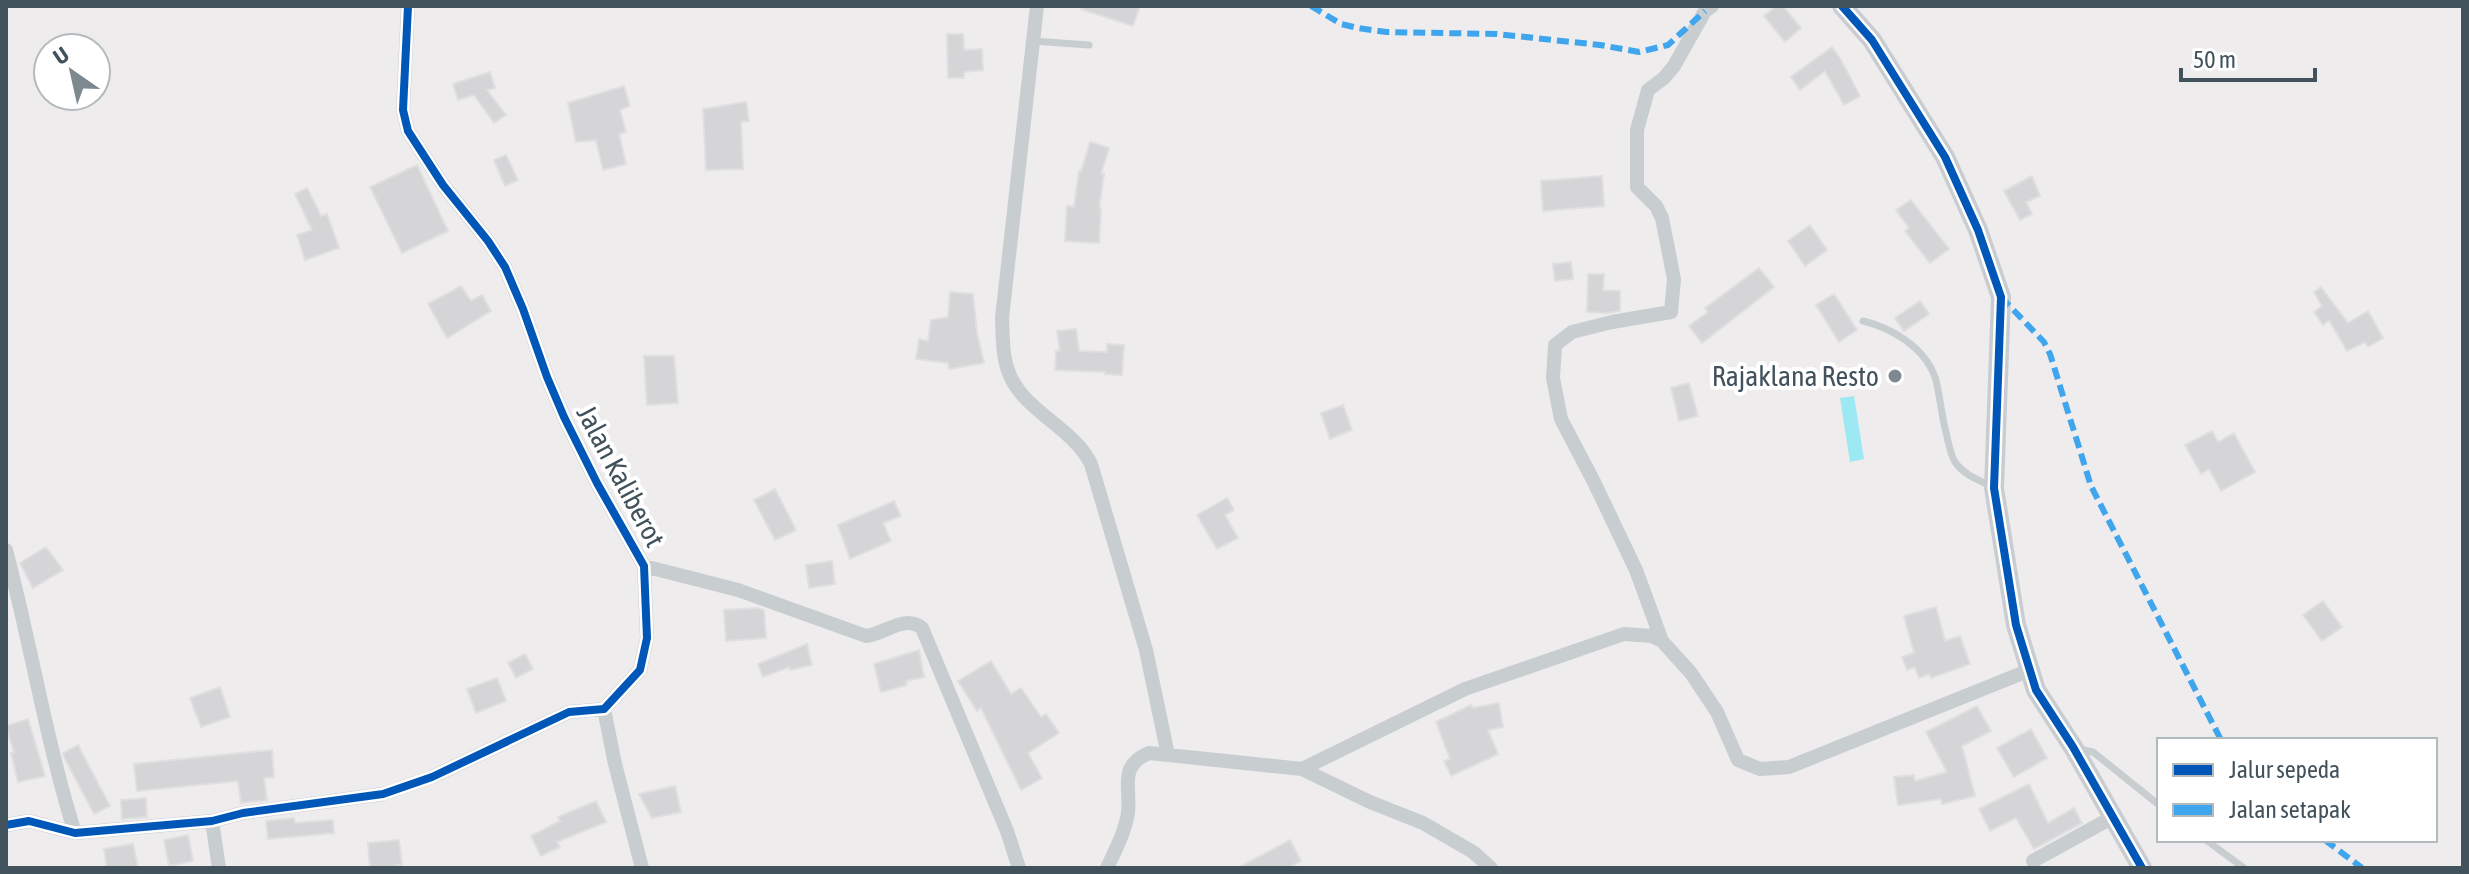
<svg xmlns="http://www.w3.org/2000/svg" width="2469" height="874" viewBox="0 0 2469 874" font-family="'Asap Condensed',sans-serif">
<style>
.water{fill:#9de9f3}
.building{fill:#d5d5d7;stroke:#dfdfe0;stroke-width:2}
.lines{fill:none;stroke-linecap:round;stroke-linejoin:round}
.lane{stroke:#c8cdcf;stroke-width:7}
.street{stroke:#c8cdcf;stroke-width:14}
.secondary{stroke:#c9cdd1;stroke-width:20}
.quiet{stroke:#3fa5ed;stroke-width:6;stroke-dasharray:12 6;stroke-linecap:butt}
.cycleway-casing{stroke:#fff;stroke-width:13}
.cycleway{stroke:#0057b8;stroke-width:8}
.poi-dot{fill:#7e888f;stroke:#fff;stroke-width:3}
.labels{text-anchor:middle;stroke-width:8;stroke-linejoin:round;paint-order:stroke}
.poi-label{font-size:28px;fill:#42525c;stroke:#fff;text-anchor:end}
.street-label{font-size:28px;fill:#42525c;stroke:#fff}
</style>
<rect width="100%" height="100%" fill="#eeeced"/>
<path class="water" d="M1854,396L1864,459L1850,462L1840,398Z"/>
<path class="building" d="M1082,6H1140L1133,26L1081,9Z
M1776,6H1783L1801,28L1785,42L1764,16Z
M947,34H963L964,50L982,49L983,70L964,72V78H948Z
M1832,47L1841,60L1860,96L1844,105L1825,71L1800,90L1791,77Z
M490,72L495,88L487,90L506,115L494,123L474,95L458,100L453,84Z
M624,86L630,106L620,110L626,132L619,134L626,164L603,170L596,140L576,142L568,103Z
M746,102L749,121L741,122L743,169L706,170L703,109Z
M1090,142L1109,148L1101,174H1104L1099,208H1101L1099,243L1065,241L1067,206L1074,207L1079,171L1081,172Z
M506,155L518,180L505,186L494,160Z
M417,165L448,231L402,253L370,187Z
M1602,176L1604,206L1543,211L1541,181Z
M2032,176L2040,196L2026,202L2032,214L2020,220L2004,191Z
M307,188L321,216L327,214L339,248L305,260L297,235L312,230L295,194Z
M1911,200L1949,249L1930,263L1905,231L1909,228L1896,210Z
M1810,225L1827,250L1805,266L1788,241Z
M1571,262L1573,279L1555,281L1553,264Z
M1759,268L1774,287L1702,343L1689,326L1708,312L1705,308Z
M1588,274H1604L1603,290L1620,291V311L1607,313L1587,312Z
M461,286L471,301L482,295L491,311L447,338L428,304Z
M2321,287L2348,323L2368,311L2383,338L2368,347L2365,342L2347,351L2329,320L2323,325L2314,312L2322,306L2314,292Z
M950,292L973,294L977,333L984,363L949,369L948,363L916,359L919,339L928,341L931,320L948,317Z
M1834,294L1857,330L1839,342L1816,305Z
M1920,301L1929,314L1904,331L1895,318Z
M1076,329L1079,351L1107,352V344L1124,345L1122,375L1105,374V372L1055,370L1056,351H1060L1057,331Z
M644,356H674L678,403L647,405Z
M1689,383L1698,416L1679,421L1671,388Z
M1343,405L1352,430L1330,439L1321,413Z
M2212,431L2218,442L2234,433L2255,472L2221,491L2209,469L2201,474L2185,445Z
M775,489L796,530L775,540L754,500Z
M1227,498L1234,510L1225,515L1238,538L1217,549L1197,515Z
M894,501L901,516L883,523L891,541L850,559L838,525Z
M46,547L63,570L33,588L20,563Z
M832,561L835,584L809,588L806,565Z
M2323,601L2342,627L2322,641L2303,615Z
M1936,607L1945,641L1960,636L1970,664L1931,678L1930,674L1919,678L1915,667L1907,670L1902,657L1914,653L1904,616Z
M757,608L764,610L766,638L726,641L724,610Z
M807,644L812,665L790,670L789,667L763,677L758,664Z
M919,650L924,677L906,681L907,685L881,692L874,664Z
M525,654L533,669L516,678L508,663Z
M991,661L1011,694L1021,688L1041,717L1046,714L1059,733L1028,753L1042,778L1021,790L981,708L977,711L958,681Z
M497,678L506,701L476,713L467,689Z
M220,687L230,717L201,727L190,698Z
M1499,703L1503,727L1488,730L1498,754L1451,776L1444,761L1450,759L1436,722L1471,705L1473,708Z
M1977,706L1991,731L1962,746L1975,796L1942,804L1941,799L1898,805L1894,777L1914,775L1915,781L1947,772L1926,732Z
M28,719L45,776L18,782L11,753L14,752L6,726Z
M2031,729L2047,758L2014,777L1997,748Z
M78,745L110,806L94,814L64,757L63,753Z
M272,750L274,777L264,778L267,800L241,803L238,781L137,791L134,764Z
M2029,784L2048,823L2074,808L2082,823L2034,849L2016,818L1990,831L1979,809Z
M675,786L681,812L652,818L639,794Z
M146,798L147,817L122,819L121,800Z
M596,801L606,822L557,842L560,847L541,856L531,836L560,821L558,817Z
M294,818L295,823L333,820L334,833L268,839L266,821Z
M188,835L193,861L169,866L164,840Z
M399,840L402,865H396L397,868H370L368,843Z
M1290,840L1301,861L1288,868H1238Z
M133,844L138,868H107L104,849Z"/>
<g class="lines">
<path class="lane" d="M1033,41L1089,45
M1863,321C1892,328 1924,347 1935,377C1940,393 1941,414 1946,432C1948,441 1950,454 1955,462C1963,474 1978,480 1991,486
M2079,749L2093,752L2159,805
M2206,840L2244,868"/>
<path class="street" d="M1037,6L1002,318C1003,336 1002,356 1009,373C1023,411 1073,427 1091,464L1146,650L1168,755
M6,550C31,644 46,741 75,833
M644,566L738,590L866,636C885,634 904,614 922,628L1007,831L1019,868
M1662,641L1636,570L1594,482L1561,419L1553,378L1555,345L1572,332L1612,322L1671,312L1674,279L1662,218L1656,206L1637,187V130L1648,90L1664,78L1674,66L1705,11L1712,6
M604,709L615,764L642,868
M1302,769L1465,689L1624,634L1652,636L1662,641L1691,673L1717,712L1738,760L1760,769L1789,767L2030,670
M212,821L219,868
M6,825L29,821L75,833L212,821L243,813L383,794L432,777L569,712L604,709L640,670L647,638L644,566L597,483L564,417L547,377L523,309L505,267L488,241L443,185L408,131L403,110L408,6
M2033,861L2113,817
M1107,868C1115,851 1125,832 1128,813C1131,787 1118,766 1149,753L1302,769L1370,802L1423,823L1473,852L1491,868"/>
<path class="secondary" d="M1842,6L1872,40L1945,157L1978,230L2001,297L1994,488L2016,625L2036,690L2073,747L2142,868"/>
<path class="quiet" d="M1311,6L1341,24L1358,28L1386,32L1497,34L1600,45L1639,52L1668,45L1705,11
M2001,297L2044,342L2050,354L2091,486L2221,740
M2325,840L2362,868"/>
<defs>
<path id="cycleway" d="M1842,6L1872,40L1945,157L1978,230L2001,297L1994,488L2016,625L2036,690L2073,747L2142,868
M6,825L29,821L75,833L212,821L243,813L383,794L432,777L569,712L604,709L640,670L647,638L644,566L597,483L564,417L547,377L523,309L505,267L488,241L443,185L408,131L403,110L408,6"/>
</defs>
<use href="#cycleway" class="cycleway-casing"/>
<use href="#cycleway" class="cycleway"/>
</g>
<circle class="poi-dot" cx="1895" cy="376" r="8"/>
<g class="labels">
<g class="poi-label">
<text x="1879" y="386">Rajaklana Resto</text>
</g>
<g class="street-label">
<text transform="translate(621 476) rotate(62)" y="10">Jalan Kaliberot</text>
</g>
</g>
<rect width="2469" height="874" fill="none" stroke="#42525c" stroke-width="16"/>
<rect x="2157" y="738" width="280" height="104" fill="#ffffff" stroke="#b3babe" stroke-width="2"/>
<rect x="2173" y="764" width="40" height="12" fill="#0057b8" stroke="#b3babe" stroke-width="2"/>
<text x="2229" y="778" font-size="24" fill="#42525c">Jalur sepeda</text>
<rect x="2173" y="804" width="40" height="12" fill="#3fa5ed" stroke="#b3babe" stroke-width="2"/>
<text x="2229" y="818" font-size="24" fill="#42525c">Jalan setapak</text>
<g transform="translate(72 72) rotate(326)"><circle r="38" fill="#ffffff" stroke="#b3babe" stroke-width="2"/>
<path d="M0-6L14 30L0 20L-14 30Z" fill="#7e888f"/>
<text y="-12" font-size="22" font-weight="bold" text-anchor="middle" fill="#42525c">U</text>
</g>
<path d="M2181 68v12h134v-12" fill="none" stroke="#42525c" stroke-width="4"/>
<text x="2193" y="68" font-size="24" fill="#42525c" stroke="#ffffff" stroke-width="6" paint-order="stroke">50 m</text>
</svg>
